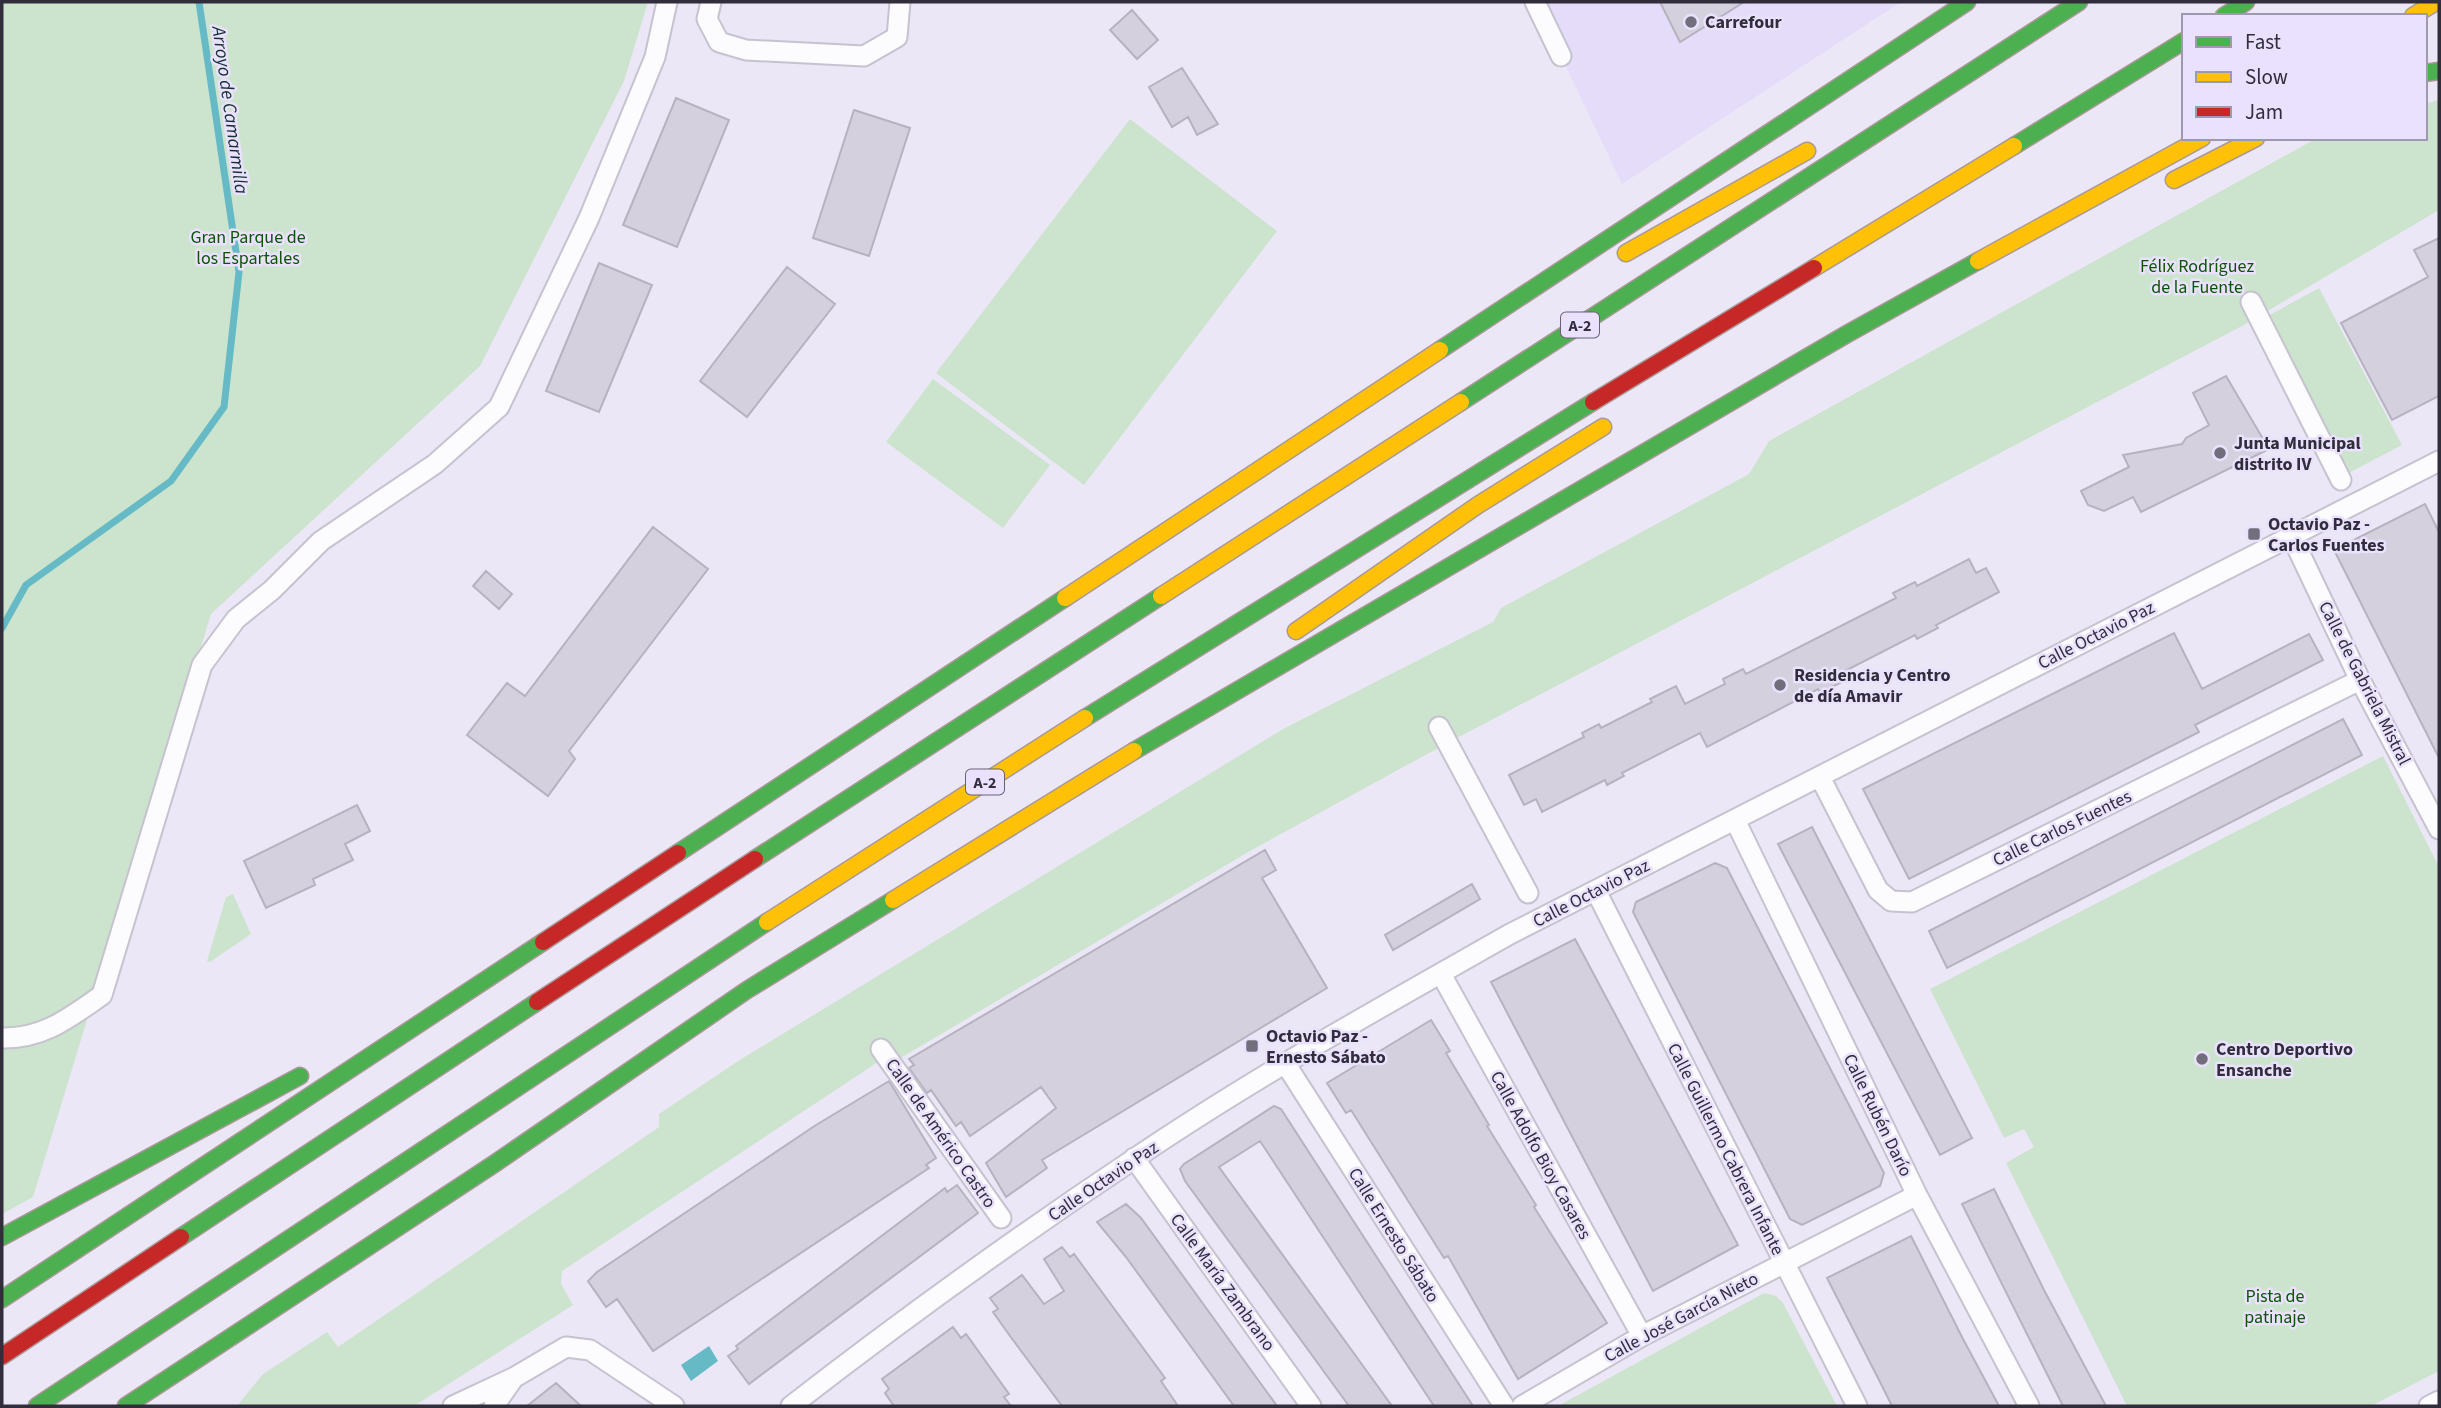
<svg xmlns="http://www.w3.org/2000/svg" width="2441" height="1408" viewBox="0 0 2441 1408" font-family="'Source Sans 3',sans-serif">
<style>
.built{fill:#e5dcfa}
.green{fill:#cce4ce}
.water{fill:#66bac6}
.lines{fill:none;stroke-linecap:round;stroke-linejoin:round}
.stream{stroke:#66bac6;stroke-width:7}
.building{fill:#d4d0dd;stroke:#b6b2bf;stroke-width:2}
.street-casing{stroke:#c6c2cf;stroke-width:23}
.fast-casing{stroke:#a99897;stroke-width:19}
.slow-casing{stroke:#a99897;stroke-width:19}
.jam-casing{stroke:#a99897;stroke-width:19}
.street{stroke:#fcfbfe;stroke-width:19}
.fast{stroke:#4caf50;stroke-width:16}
.slow{stroke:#ffc107;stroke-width:16}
.jam{stroke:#c62828;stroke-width:16}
.poi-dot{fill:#726e7c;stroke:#e9e1fd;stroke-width:2.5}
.labels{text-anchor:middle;stroke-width:5;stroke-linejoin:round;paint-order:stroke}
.shield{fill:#e9e1fd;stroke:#686374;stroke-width:2}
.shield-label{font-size:16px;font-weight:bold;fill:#312d3a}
.poi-label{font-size:18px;font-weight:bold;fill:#312d3a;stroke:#e9e1fd;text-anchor:start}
.park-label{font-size:18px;fill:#0b5405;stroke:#e9e1fd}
.street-label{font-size:18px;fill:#312d3a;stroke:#e9e1fd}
.water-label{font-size:19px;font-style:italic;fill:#152f31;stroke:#e9e1fd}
</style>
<rect width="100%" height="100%" fill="#ece7f7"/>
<path class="built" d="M1535,2H1901L1622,184Z"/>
<path class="green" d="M2,2H648L624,81L480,366L211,614L33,1197L2,1214Z
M2439,100V210L2242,326L1440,747L1250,851L899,1059L878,1062L562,1271L561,1284L573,1305L414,1406H237L263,1374L327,1332L338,1347L659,1127V1114L738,1061L1283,729L1493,622L1501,608L1749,474L1769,441L2317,138H2425V104Z
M1130,119L1277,231L1084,485L936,373Z
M2319,288L2402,445L2345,475L2266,317Z
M933,379L1050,465L1003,528L886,442Z
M2383,756L2439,867V1371L2371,1406H2127L2006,1163L2034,1147L2024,1129L2004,1138L1930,989Z
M233,894L251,934L210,962L207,961L226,897Z
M1764,1293L1776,1296L1783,1303L1837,1406H1558Z"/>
<path class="water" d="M709,1346L718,1361L691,1381L681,1365Z"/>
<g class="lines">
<path class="stream" d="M2,628L26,585L171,481L224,407L239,272L199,2"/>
</g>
<path class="building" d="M1660,2H1744L1680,42Z
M1132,10L1158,40L1137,59L1110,30Z
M1182,68L1218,124L1197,135L1188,117L1172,127L1149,87Z
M676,98L729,120L677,247L623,225Z
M854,110L910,128L869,256L813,238Z
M2439,238V396L2392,420L2341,323L2428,277L2414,250Z
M599,263L652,285L599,412L546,391Z
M787,267L835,304L747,417L700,381Z
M2226,376L2269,449L2141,512L2133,497L2104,511L2088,505L2081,491L2129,467L2123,455L2182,444L2186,438L2209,425L2193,393Z
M2425,504L2439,532V758L2334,550Z
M653,527L708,569L569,751L575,759L548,796L467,735L507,683L525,696Z
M1969,559L1976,573L1986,568L1999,592L1936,625L1938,628L1917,639L1915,635L1839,674L1842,682L1820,693L1818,689L1707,747L1700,733L1622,773L1624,776L1607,785L1605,780L1542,812L1536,799L1524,805L1509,775L1584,737L1582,733L1599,724L1601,728L1652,702L1650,699L1676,686L1685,704L1725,684L1723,679L1743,669L1746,674L1896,598L1893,593L1915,582L1917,586Z
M486,571L512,594L499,609L473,586Z
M2174,633L2202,689L2309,634L2323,660L2195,725L2199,732L1909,879L1863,789Z
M2343,719L2362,755L1947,968L1929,931Z
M357,805L370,831L345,844L353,860L313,879L315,885L266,908L244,861Z
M1812,827L1972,1138L1940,1155L1778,844Z
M1265,850L1276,870L1262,878L1327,988L1042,1160L1047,1168L1006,1197L986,1163L1056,1108L1041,1087L970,1136L961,1122L956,1126L931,1090L927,1093L909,1068L914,1065L909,1059Z
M1715,863L1727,868L1884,1173L1880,1186L1802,1225L1790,1219L1633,912L1636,902Z
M1472,884L1480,899L1393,950L1385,935Z
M1575,939L1738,1245L1653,1291L1491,982Z
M1431,1020L1450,1051L1446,1053L1489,1125L1487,1126L1536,1205L1534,1207L1607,1323L1518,1379L1448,1256L1444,1258L1351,1110L1346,1113L1327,1083Z
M889,1081L936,1158L926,1165L929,1168L653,1351L617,1299L606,1307L588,1281L597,1272L816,1125Z
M1274,1106L1281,1109L1473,1406H1434L1260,1141L1219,1167L1392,1406H1349L1185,1181L1180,1169L1184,1164Z
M957,1185L978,1213L749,1384L728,1356L738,1349L736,1346L945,1188L947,1192Z
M1994,1189L2044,1290L2106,1406H2063L1962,1204Z
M1126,1204L1141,1218L1277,1406H1234L1126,1257L1097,1222Z
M1911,1236L1963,1339L1999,1406H1892L1880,1382L1827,1278Z
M1062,1247L1070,1257L1074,1254L1165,1378L1161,1381L1178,1406H1062L1010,1336L993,1312L998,1309L990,1298L1022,1275L1044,1304L1064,1291L1044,1259Z
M953,1327L961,1338L966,1334L1009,1394L1004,1397L1011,1406H894L885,1393L889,1389L882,1379Z
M556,1383L581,1406H527Z"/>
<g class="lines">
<defs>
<path id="street" d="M711,2L707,19L719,42L746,50L864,56L897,37L900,2
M1535,2L1561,56
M2251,302L2341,480
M2292,537L2360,680L2439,829
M1439,727L1528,893
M1820,777L1878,890L1891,901L1912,902L2360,680
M1735,820L1917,1195L2029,1406
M1596,891L1857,1406
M1441,974L1642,1336
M2,1038C43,1039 69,1018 102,995L202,665L236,619L272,590L321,541L435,464L499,407L589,218L655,57L667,2
M881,1049L1001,1218
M1285,1063L1504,1406
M1134,1158L1311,1406
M453,1406L515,1377L566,1347L590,1350L674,1406
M494,1406L513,1379
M791,1406C902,1320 1017,1237 1134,1159C1255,1077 1383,1006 1510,934L2439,461
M1522,1406L1642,1336L1917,1195
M2429,1406L2439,1401"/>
<path id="fast" d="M2224,16L2246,2
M2425,73L2439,71
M2014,146L2184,41
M1440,350L1967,2
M1461,402L2079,2
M1085,718L1593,402
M1134,751L1847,334L1978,261
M678,853L1065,598
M755,859L1161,596
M2,1237L300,1076
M181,1237L537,1002
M2,1299L543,942
M37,1406L767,922
M126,1406L494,1164L747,990L893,900"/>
<path id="slow" d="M2413,16L2436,2
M2174,180L2256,138
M1626,253L1807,151
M1978,261L2202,138
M1814,268L2014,146
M1161,596L1461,402
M1065,598L1440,350
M1296,631L1478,505L1603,427
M893,900L1134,751
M767,922L1085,718"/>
<path id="jam" d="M1593,402L1814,268
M543,942L678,853
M537,1002L755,859
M2,1356L181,1237"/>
</defs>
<use href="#street" class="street-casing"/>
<use href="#fast" class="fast-casing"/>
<use href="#slow" class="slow-casing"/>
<use href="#jam" class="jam-casing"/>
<use href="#street" class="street"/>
<use href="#fast" class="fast"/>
<use href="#slow" class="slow"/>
<use href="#jam" class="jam"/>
</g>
<g class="poi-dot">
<circle cx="1691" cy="22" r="7"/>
<circle cx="2220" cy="453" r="7"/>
<rect x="2247" y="527" width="14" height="14" rx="3.5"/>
<circle cx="1780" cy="685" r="7"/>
<rect x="1245" y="1039" width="14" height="14" rx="3.5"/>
<circle cx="2202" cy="1059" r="7"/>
</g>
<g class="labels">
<g class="shield">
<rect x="1561" y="312.5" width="38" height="25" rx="5"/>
<rect x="966" y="769.5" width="38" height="25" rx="5"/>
</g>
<g class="shield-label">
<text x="1580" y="331">A-2</text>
<text x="985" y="788">A-2</text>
</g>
<g class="poi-label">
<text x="1705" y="28">Carrefour</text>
<text x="2234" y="449">Junta Municipal<tspan x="2234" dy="21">distrito IV</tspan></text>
<text x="2268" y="530">Octavio Paz -<tspan x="2268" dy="21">Carlos Fuentes</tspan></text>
<text x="1794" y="681">Residencia y Centro<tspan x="1794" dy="21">de día Amavir</tspan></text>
<text x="1266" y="1042">Octavio Paz -<tspan x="1266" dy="21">Ernesto Sábato</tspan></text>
<text x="2216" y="1055">Centro Deportivo<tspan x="2216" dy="21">Ensanche</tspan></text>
</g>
<g class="park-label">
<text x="248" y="243">Gran Parque de<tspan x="248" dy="21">los Espartales</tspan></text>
<text x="2197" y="272">Félix Rodríguez<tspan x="2197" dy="21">de la Fuente</tspan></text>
<text x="2275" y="1302">Pista de<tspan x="2275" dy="21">patinaje</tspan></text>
</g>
<g class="street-label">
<text transform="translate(2096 635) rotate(-27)" y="6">Calle Octavio Paz</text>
<text transform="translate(2365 683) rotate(63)" y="6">Calle de Gabriela Mistral</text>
<text transform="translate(2062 828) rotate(-26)" y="6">Calle Carlos Fuentes</text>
<text transform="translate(1591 893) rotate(-27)" y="6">Calle Octavio Paz</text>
<text transform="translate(1878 1115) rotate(64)" y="6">Calle Rubén Darío</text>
<text transform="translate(941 1133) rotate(55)" y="6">Calle de Américo Castro</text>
<text transform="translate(1726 1149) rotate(63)" y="6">Calle Guillermo Cabrera Infante</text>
<text transform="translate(1541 1155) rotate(61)" y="6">Calle Adolfo Bioy Casares</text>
<text transform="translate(1103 1181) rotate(-34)" y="6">Calle Octavio Paz</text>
<text transform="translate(1394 1235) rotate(58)" y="6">Calle Ernesto Sábato</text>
<text transform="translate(1223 1282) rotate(54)" y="6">Calle María Zambrano</text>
<text transform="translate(1681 1317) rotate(-28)" y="6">Calle José García Nieto</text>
</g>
<g class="water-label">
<text transform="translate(231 110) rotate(82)" y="7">Arroyo de Camarmilla</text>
</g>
</g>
<rect width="2441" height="1408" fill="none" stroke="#312d3a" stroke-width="7"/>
<rect x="2182" y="14" width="245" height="126" fill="#e9e1fd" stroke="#9f99af" stroke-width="2"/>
<rect x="2196" y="37" width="35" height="10" fill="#4caf50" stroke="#9f99af" stroke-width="2"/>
<text x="2245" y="49" font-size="21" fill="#312d3a">Fast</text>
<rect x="2196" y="72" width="35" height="10" fill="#ffc107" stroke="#9f99af" stroke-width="2"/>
<text x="2245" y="84" font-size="21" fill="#312d3a">Slow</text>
<rect x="2196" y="107" width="35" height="10" fill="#c62828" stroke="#9f99af" stroke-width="2"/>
<text x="2245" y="119" font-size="21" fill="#312d3a">Jam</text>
</svg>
